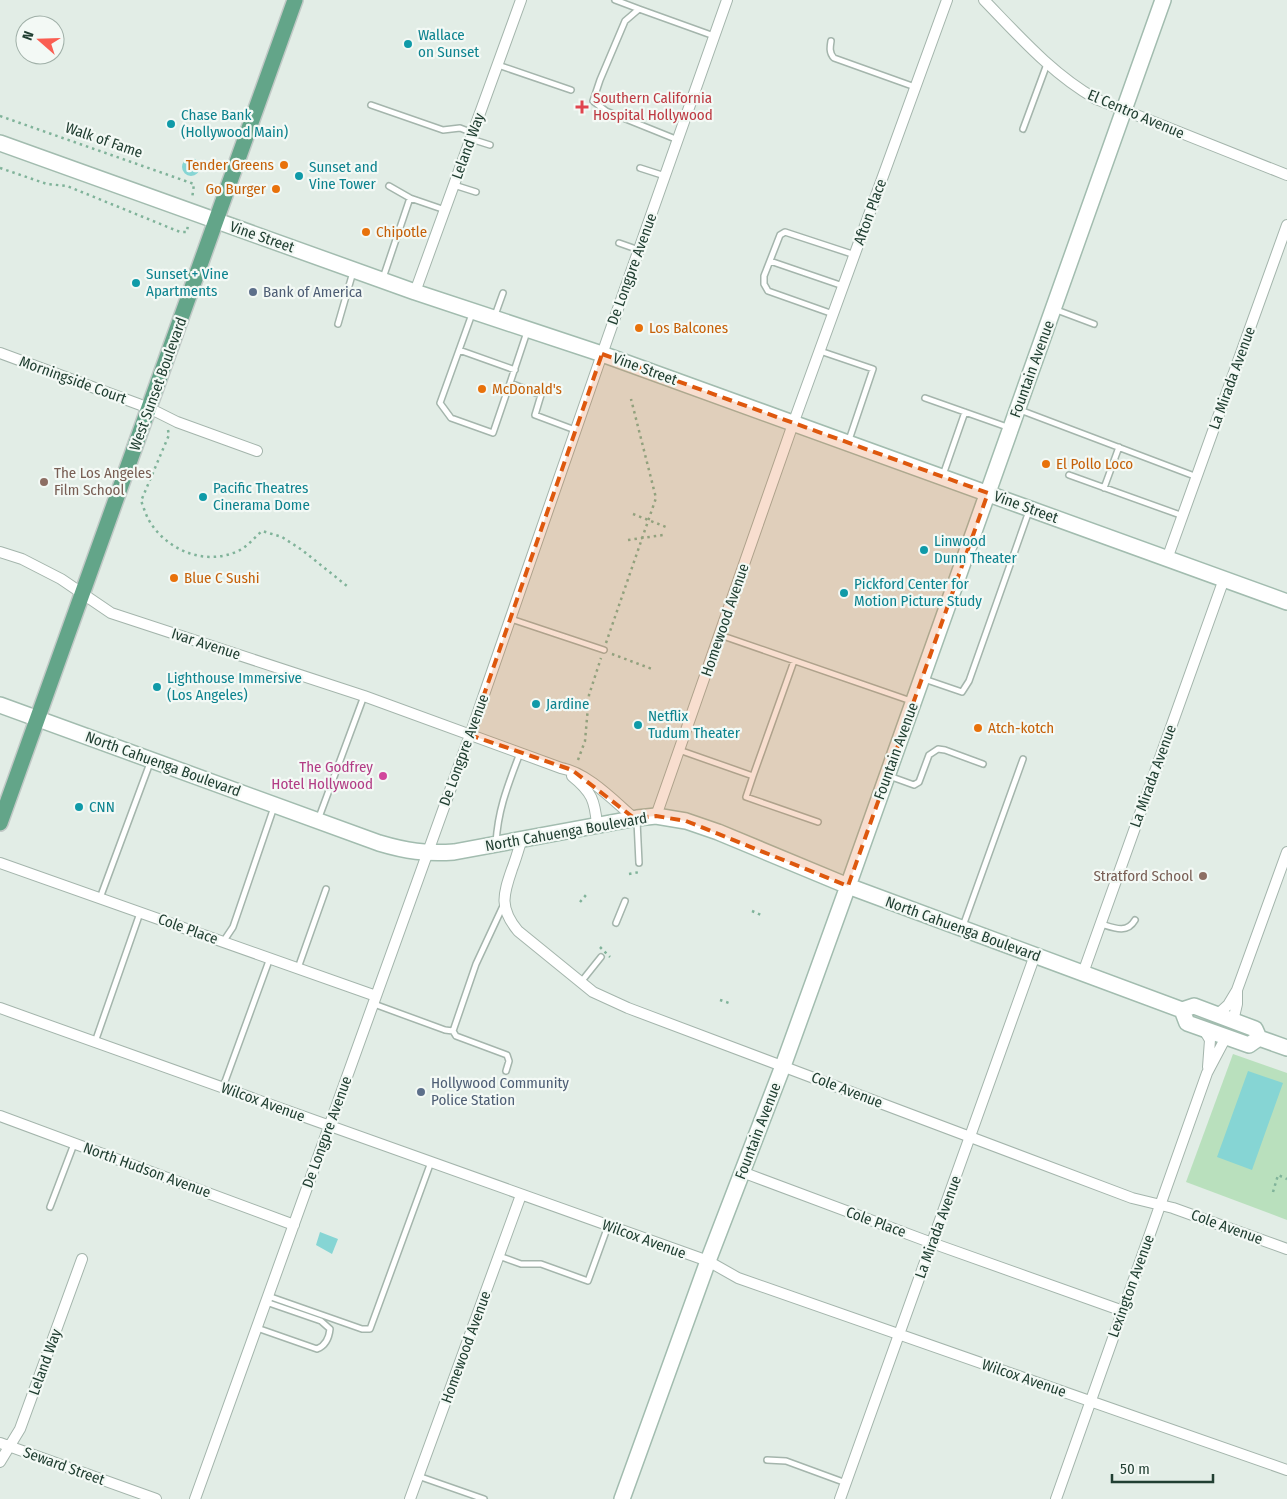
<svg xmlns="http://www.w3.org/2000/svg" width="1287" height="1499" viewBox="0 0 1287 1499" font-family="'Fira Sans Condensed',sans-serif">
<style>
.green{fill:#b9e0bd}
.water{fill:#86d5d4}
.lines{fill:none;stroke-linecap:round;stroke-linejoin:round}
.lane-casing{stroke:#a4b5ac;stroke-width:8}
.street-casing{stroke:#a4b5ac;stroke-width:12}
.secondary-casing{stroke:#a2bcaf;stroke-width:18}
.primary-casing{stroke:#c1c9c6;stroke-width:18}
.path{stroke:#80b39a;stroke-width:2.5;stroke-dasharray:2.5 4;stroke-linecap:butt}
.lane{stroke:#fff;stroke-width:5}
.street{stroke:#fff;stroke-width:10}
.secondary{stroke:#fff;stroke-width:15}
.primary{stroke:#63a589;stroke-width:15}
.path-bridge{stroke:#80b39a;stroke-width:2.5;stroke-dasharray:2.5 4;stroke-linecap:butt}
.marked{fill:#de580e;fill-opacity:0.2;stroke:#de580e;stroke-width:4;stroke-dasharray:10 6;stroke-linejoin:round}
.culture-dot{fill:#0f9aa8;stroke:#f3f9f5;stroke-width:2}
.health-dot{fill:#e0444e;stroke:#f3f9f5;stroke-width:2}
.food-dot{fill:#e8710a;stroke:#f3f9f5;stroke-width:2}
.service-dot{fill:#5c6f8a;stroke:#f3f9f5;stroke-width:2}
.education-dot{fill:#8d6e63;stroke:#f3f9f5;stroke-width:2}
.hotel-dot{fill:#d1479c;stroke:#f3f9f5;stroke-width:2}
.labels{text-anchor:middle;stroke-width:4.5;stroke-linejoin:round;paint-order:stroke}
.culture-label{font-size:15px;fill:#0d838f;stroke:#f3f9f5;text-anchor:start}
.health-label{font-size:15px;fill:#be3a42;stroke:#f3f9f5;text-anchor:start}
.street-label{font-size:15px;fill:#213f32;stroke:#f3f9f5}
.food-label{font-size:15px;fill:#c56008;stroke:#f3f9f5;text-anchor:start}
.service-label{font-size:15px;fill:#4e5e75;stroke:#f3f9f5;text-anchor:start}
.education-label{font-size:15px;fill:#785e54;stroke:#f3f9f5;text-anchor:start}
.hotel-label{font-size:15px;fill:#b23c85;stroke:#f3f9f5;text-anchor:end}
</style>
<rect width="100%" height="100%" fill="#e2ede6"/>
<path class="green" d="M1233,1054L1287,1073V1220L1186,1182Z"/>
<path class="water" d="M182 167a9 9 0 1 1 18 0a9 9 0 1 1-18 0Z
M1248,1071L1283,1083L1252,1170L1217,1157Z
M320,1232L338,1239L332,1254L316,1245Z"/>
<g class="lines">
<defs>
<path id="lane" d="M615,0L639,9
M831,41C830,47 829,53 834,58L915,87
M498,65L571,90
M371,105L443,130L460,128L473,133
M1023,129L1047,64
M471,139L490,145
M678,140L606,111L593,101L600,80L625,21L639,9L714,36
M640,168L665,176
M454,185L476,192
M389,186L410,198L445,210
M619,243L639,250
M770,261L843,286
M383,278L410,198
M1054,309L1094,324
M472,314L440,403L451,418L493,433L510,383
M833,314L768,291L764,284V276L780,235L785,232L855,255
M494,318L503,293
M338,324L353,272
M527,332L510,383L541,395L535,415L575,430
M459,350L515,370
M820,351L873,369L849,440
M925,398L1010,428
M1020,410L1197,477
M943,475L965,412
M1069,475L1183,516
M1104,488L1119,447
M511,619L604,650
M720,635L911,701
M924,679L962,692L969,681L1029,511
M679,750L753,776L746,797L818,822
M753,776L794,661
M889,776L914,785L919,782L929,755L938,749L945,750L983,764
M318,820L364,696
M637,821L639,863
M496,843C498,809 508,785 520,753
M100,898L150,763
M616,923L625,901
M1101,924C1114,928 1127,934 1135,920
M963,926L1023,759
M223,942L233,927L274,807
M298,968L326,889
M581,982L601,957
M374,1004L445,1030L453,1031L476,964L503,906
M453,1031L456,1036L507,1055L509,1061L506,1071
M95,1042L140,913
M223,1087L270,958
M50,1207L74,1144
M499,1256L521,1264H541L588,1281L608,1226
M268,1296L362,1329H370L431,1162
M257,1328L317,1349C325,1346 329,1338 330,1329L321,1321L266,1302
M767,1460L786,1461L846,1483
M418,1476L484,1499"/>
<path id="street" d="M984,0C1019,36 1052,74 1096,99L1287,175
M415,292L521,0
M0,353L149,408L177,422L257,451
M0,552L22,559L61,579L111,613L364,696L561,768C588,773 614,801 634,818
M1167,559L1287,225
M572,776C592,792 595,801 597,825
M656,816L793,424L947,0
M522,838C519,848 516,859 512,869C503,895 499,908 518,931L593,992L628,1008L1132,1198L1173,1208L1287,1249
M0,863L376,996
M1083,973L1224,579
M0,1008L708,1261L738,1278L1287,1470
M1217,1015L1228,1005L1237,990L1287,852
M1233,1021L1237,1004V991
M1204,1030L1210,1040L1208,1067
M0,1116L294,1225
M742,1172L932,1243L1123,1311
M0,1443L156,1499
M0,1462L20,1429L82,1259
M195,1499L470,735L608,337L727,0
M410,1499L521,1195
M840,1499L1035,955
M1056,1499L1207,1073L1226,1037"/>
<path id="secondary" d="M0,143L415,292L602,354L1287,602
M0,705L379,843C406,851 426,854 454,852L637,818L656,816L686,821L718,832L848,886L1182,1010L1194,1006L1255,1029L1259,1038L1287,1048
M1182,1010L1187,1023L1249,1045L1259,1038
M622,1499L708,1261L783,1066L848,886L1163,0"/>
<path id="primary" d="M0,823L295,0"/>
</defs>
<use href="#lane" class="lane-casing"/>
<use href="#street" class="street-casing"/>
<use href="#secondary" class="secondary-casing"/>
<use href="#primary" class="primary-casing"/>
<path class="path" d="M0,116L194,184L192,199
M0,168L47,184L67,186L180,232H187L188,224
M168,430L169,435L141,501C144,508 146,516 150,522C168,551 206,566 238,551C247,547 254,538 262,531L282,537L302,550L347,586
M606,643L656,498L631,399
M612,654L652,669
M578,760L585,741L589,695L601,658
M580,902L586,895
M752,911L761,915
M720,1000L729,1003
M1273,1192L1278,1175L1287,1179"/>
<use href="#lane" class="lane"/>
<use href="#street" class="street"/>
<use href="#secondary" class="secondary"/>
<use href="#primary" class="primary"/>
<path class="path-bridge" d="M633,514L666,527
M628,540L663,535
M629,874L640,872
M600,947L610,957"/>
</g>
<path class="marked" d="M602,354L988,493L848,886L686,821L656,816L634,818L572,770L470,735Z"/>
<g class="culture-dot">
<circle cx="408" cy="44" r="5"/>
<circle cx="171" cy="124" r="5"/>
<circle cx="299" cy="176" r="5"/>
<circle cx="136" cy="283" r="5"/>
<circle cx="203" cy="497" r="5"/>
<circle cx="924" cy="550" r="5"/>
<circle cx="844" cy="593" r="5"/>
<circle cx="157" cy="687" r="5"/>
<circle cx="536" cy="704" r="5"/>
<circle cx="638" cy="725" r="5"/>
<circle cx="79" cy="807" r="5"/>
</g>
<path class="health-dot" d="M579.5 99.5h5v5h5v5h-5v5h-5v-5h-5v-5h5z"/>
<g class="food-dot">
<circle cx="284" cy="165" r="5"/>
<circle cx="276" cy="189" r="5"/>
<circle cx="366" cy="232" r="5"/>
<circle cx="639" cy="328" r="5"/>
<circle cx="482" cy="389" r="5"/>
<circle cx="1046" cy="464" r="5"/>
<circle cx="174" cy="578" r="5"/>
<circle cx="978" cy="728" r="5"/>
</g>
<g class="service-dot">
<circle cx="253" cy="292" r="5"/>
<circle cx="421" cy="1092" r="5"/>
</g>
<g class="education-dot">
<circle cx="44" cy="482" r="5"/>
<circle cx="1203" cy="876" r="5"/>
</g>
<circle class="hotel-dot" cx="383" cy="776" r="5"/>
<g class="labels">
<g class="culture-label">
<text x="418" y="40">Wallace<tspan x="418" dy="17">on Sunset</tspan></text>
<text x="181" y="120">Chase Bank<tspan x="181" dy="17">(Hollywood Main)</tspan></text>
<text x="309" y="172">Sunset and<tspan x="309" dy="17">Vine Tower</tspan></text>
<text x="146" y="279">Sunset + Vine<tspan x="146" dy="17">Apartments</tspan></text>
<text x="213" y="493">Pacific Theatres<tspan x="213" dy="17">Cinerama Dome</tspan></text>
<text x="934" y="546">Linwood<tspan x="934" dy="17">Dunn Theater</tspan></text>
<text x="854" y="589">Pickford Center for<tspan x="854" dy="17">Motion Picture Study</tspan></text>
<text x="167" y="683">Lighthouse Immersive<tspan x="167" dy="17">(Los Angeles)</tspan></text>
<text x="546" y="709">Jardine</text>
<text x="648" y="721">Netflix<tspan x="648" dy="17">Tudum Theater</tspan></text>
<text x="89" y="812">CNN</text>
</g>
<g class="health-label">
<text x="593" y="103">Southern California<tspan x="593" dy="17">Hospital Hollywood</tspan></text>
</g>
<g class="street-label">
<text transform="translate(1136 114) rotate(23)" y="5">El Centro Avenue</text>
<text transform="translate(104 140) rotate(19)" y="5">Walk of Fame</text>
<text transform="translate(468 146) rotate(-70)" y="5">Leland Way</text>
<text transform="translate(870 212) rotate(-70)" y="5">Afton Place</text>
<text transform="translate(262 237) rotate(19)" y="5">Vine Street</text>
<text transform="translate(632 269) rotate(-70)" y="5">De Longpre Avenue</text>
<text transform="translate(645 369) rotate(20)" y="5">Vine Street</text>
<text transform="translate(1032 369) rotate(-70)" y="5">Fountain Avenue</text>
<text transform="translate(1232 378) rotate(-70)" y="5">La Mirada Avenue</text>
<text transform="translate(73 380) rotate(20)" y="5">Morningside Court</text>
<text transform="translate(158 384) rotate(-70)" y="5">West Sunset Boulevard</text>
<text transform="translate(1026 507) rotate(20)" y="5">Vine Street</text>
<text transform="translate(725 620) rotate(-71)" y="5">Homewood Avenue</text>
<text transform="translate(206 644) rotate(18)" y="5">Ivar Avenue</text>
<text transform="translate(464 750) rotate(-70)" y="5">De Longpre Avenue</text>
<text transform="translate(896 751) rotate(-70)" y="5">Fountain Avenue</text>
<text transform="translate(163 764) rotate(20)" y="5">North Cahuenga Boulevard</text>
<text transform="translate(1153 776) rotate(-70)" y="5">La Mirada Avenue</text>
<text transform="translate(566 832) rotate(-10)" y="5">North Cahuenga Boulevard</text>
<text transform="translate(188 929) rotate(20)" y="5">Cole Place</text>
<text transform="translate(963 929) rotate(20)" y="5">North Cahuenga Boulevard</text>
<text transform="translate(847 1090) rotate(21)" y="5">Cole Avenue</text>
<text transform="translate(263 1102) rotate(20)" y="5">Wilcox Avenue</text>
<text transform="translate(758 1131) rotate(-69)" y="5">Fountain Avenue</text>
<text transform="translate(327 1132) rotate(-70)" y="5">De Longpre Avenue</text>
<text transform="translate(147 1170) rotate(20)" y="5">North Hudson Avenue</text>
<text transform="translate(876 1222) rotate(20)" y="5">Cole Place</text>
<text transform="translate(938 1227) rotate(-70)" y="5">La Mirada Avenue</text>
<text transform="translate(1227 1227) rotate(20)" y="5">Cole Avenue</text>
<text transform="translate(644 1239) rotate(20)" y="5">Wilcox Avenue</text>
<text transform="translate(1131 1286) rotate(-70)" y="5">Lexington Avenue</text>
<text transform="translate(466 1347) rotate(-70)" y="5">Homewood Avenue</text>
<text transform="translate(45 1362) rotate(-70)" y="5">Leland Way</text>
<text transform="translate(1024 1378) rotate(19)" y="5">Wilcox Avenue</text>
<text transform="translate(64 1466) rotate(20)" y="5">Seward Street</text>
</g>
<g class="food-label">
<text x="274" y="170" text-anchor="end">Tender Greens</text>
<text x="266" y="194" text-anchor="end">Go Burger</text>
<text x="376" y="237">Chipotle</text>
<text x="649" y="333">Los Balcones</text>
<text x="492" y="394">McDonald's</text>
<text x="1056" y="469">El Pollo Loco</text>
<text x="184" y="583">Blue C Sushi</text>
<text x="988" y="733">Atch-kotch</text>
</g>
<g class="service-label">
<text x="263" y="297">Bank of America</text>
<text x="431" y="1088">Hollywood Community<tspan x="431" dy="17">Police Station</tspan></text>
</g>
<g class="education-label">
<text x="54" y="478">The Los Angeles<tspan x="54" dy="17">Film School</tspan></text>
<text x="1193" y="881" text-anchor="end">Stratford School</text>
</g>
<g class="hotel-label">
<text x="373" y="772">The Godfrey<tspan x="373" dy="17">Hotel Hollywood</tspan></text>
</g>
</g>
<g transform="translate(40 40) rotate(290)"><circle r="24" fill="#f3f9f5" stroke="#9fafa7"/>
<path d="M0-4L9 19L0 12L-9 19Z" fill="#fa5e52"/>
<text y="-8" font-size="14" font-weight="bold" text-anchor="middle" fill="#213f32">N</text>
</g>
<path d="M1112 1474v8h101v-8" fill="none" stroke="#213f32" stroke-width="2.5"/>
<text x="1120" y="1474" font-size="15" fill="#213f32" stroke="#f3f9f5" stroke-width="4" paint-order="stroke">50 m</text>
</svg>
